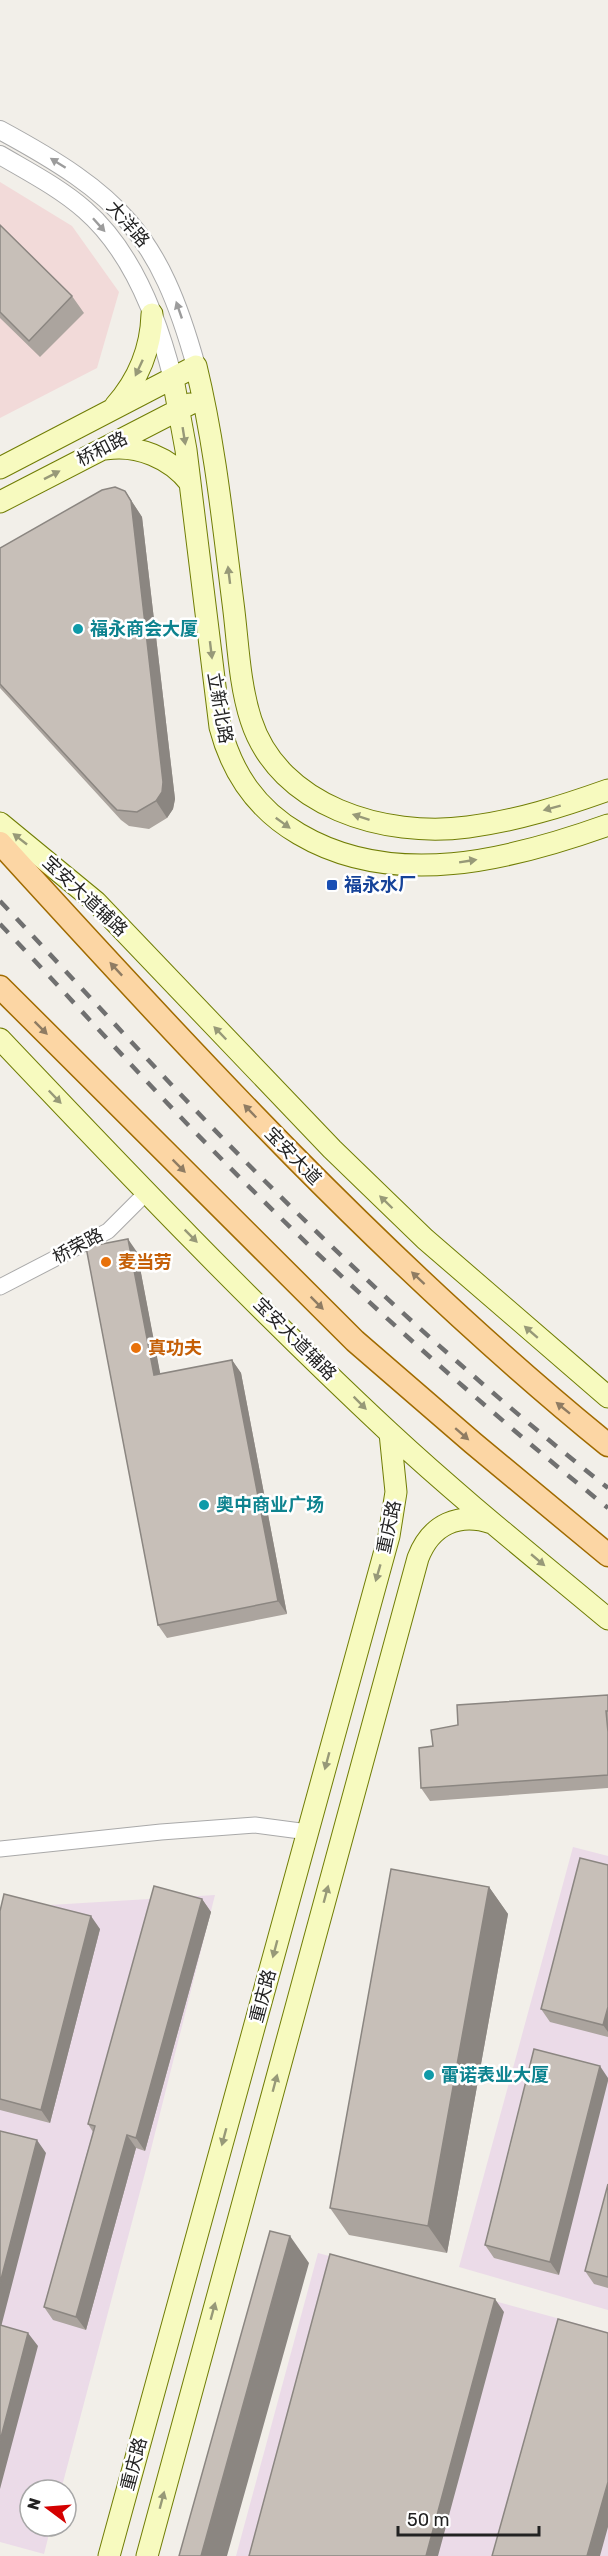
<svg xmlns="http://www.w3.org/2000/svg" width="608" height="2556" viewBox="0 0 608 2556" font-family="Rubik,'Noto Sans SC',sans-serif">
<style>
.commercial{fill:#f2dad9}
.industrial{fill:#ebdbe8}
.lines{fill:none;stroke-linecap:round;stroke-linejoin:round}
.minor-casing{stroke:#a9a9a9;stroke-width:17}
.tertiary-casing{stroke:#a9a9a9;stroke-width:20}
.secondary-casing{stroke:#707d05;stroke-width:23}
.primary-casing{stroke:#a06b00;stroke-width:25}
.minor{stroke:#fff;stroke-width:15}
.tertiary{stroke:#fff;stroke-width:18}
.secondary{stroke:#f7fabf;stroke-width:21}
.primary{stroke:#fcd6a4;stroke-width:22}
.rail{stroke:#707070;stroke-width:4.5;stroke-dasharray:12 12;stroke-linecap:butt}
.wall{fill:#aba49e}
.shaded-wall{fill:#8b8681}
.building{fill:#c7bfb8;stroke:#8b8681;stroke-width:1.5}
.oneway{fill:#9c9c9c}
.oneway2{fill:#979978}
.oneway3{fill:#8f7c63}
.culture-dot{fill:#0f9aa8;stroke:#fff;stroke-width:2}
.transit-dot{fill:#1a4fb4;stroke:#fff;stroke-width:2}
.food-dot{fill:#e8710a;stroke:#fff;stroke-width:2}
.labels{text-anchor:middle;stroke-width:5;stroke-linejoin:round;paint-order:stroke}
.street-label{font-size:18px;fill:#222;stroke:#fff}
.culture-label{font-size:18px;font-weight:bold;fill:#0d838f;stroke:#fff;text-anchor:start}
.transit-label{font-size:18px;font-weight:bold;fill:#164399;stroke:#fff;text-anchor:start}
.food-label{font-size:18px;font-weight:bold;fill:#c56008;stroke:#fff;text-anchor:start}
</style>
<rect width="100%" height="100%" fill="#f2efe9"/>
<path class="commercial" d="M0,182L72,226L119,292L97,368L0,418Z"/>
<path class="industrial" d="M573,1847L608,1856V2310L459,2267Z
M215,1895L145,2173L61,2490H30V2526H51L44,2554L0,2542V1908Z
M318,2253L608,2332V2556H236Z"/>
<g class="lines">
<defs>
<path id="minor" d="M0,1287L108,1231L146,1193
M0,1849L161,1832L255,1825L308,1832"/>
<path id="tertiary" d="M0,130C120,195 159,233 196,366
M0,155C29,172 60,188 85,210C133,252 158,319 173,379"/>
<path id="secondary" d="M173,379L186,450L220,727C232,773 256,809 299,834C394,890 510,860 608,825
M115,406C138,380 151,349 152,314
M106,449C137,444 171,458 190,483
M0,468L196,366C215,444 223,524 233,603C238,641 239,683 251,720C279,807 385,838 468,827C516,821 563,806 608,790
M0,502L190,404
M0,823L96,902L332,1149L425,1239L608,1397
M0,1039C127,1173 255,1307 390,1433C460,1498 535,1558 608,1619
M109,2556L389,1536L396,1492L390,1433
M147,2556L418,1558C431,1524 459,1512 492,1523"/>
<path id="primary" d="M0,843C192,1054 387,1265 608,1445
M0,987L355,1341L473,1443L608,1555"/>
</defs>
<use href="#minor" class="minor-casing"/>
<use href="#tertiary" class="tertiary-casing"/>
<use href="#secondary" class="secondary-casing"/>
<use href="#primary" class="primary-casing"/>
<use href="#minor" class="minor"/>
<use href="#tertiary" class="tertiary"/>
<use href="#secondary" class="secondary"/>
<use href="#primary" class="primary"/>
<path class="rail" d="M0,901C69,974 136,1048 205,1120C331,1251 466,1375 608,1488
M0,924C66,993 129,1064 195,1132C325,1266 463,1391 608,1508"/>
</g>
<path class="wall" d="M0,225L72,296L84,313L40,357L0,318Z
M125,491L142,517L175,799L173,809L167,818L149,829L129,826L121,820L0,688V548Z
M137,1252L160,1374L232,1360L241,1373L287,1614L167,1638L158,1625Z
M608,1695V1788L430,1801L421,1788L433,1746Z
M608,1865V2037L550,2022L541,2009Z
M489,1887L508,1914L447,2253L349,2235L330,2208Z
M202,1899L211,1912L145,2151L136,2148L86,2330L53,2320L44,2307L93,2132L88,2124Z
M0,1911L100,1929L50,2123L0,2110Z
M534,2049L559,2275L494,2258L485,2245Z
M608,2184V2288L594,2284L585,2271Z"/>
<path class="shaded-wall" d="M125,491L142,517L175,799L173,809L167,818L156,801Z
M128,1239L137,1252L163,1388L154,1375Z
M232,1360L241,1373L287,1614L278,1601Z
M489,1887L508,1914L447,2253L428,2226Z
M202,1899L211,1912L145,2151L136,2138Z
M91,1916L100,1929L50,2123L41,2110Z
M608,2007V2032L603,2025Z
M600,2066L608,2078V2081L559,2275L550,2262Z
M127,2135L136,2148L86,2330L76,2317Z
M37,2140L46,2153L0,2331V2283Z
M290,2236L309,2263L227,2556H201Z
M495,2299L504,2312L438,2556H426Z
M28,2333L38,2346L0,2489V2441Z
M608,2482V2527L600,2556H587Z"/>
<path class="building" d="M0,225L72,296L29,341L0,312Z
M115,487L125,491L131,501L163,782L162,792L156,801L137,812L117,810L110,803L0,684V548L102,490Z
M128,1239L154,1375L232,1360L278,1601L158,1625L86,1247Z
M608,1695V1711H606L608,1732V1775L421,1788L419,1748L433,1746L431,1730L458,1725L457,1705Z
M580,1858L608,1865V2007L603,2025L541,2009Z
M391,1869L489,1887L428,2226L330,2208Z
M154,1886L202,1899L136,2138L127,2135L76,2317L44,2307L95,2126L88,2124Z
M4,1894L91,1916L41,2110L0,2099V1911Z
M534,2049L600,2066L550,2262L485,2245Z
M0,2131L37,2140L0,2283Z
M608,2184V2277L585,2271Z
M270,2231L290,2236L201,2556H179Z
M330,2254L495,2299L426,2556H249Z
M558,2319L608,2333V2482L587,2556H492Z
M0,2325L28,2333L0,2441Z"/>
<defs><path id="oneway-solid" d="M-6-.8H1V-3.2L6.5 0L1 3.2V.8H-6Z" transform="scale(1.5)"/></defs>
<g class="oneway">
<use href="#oneway-solid" transform="translate(58 163) rotate(-148)"/>
<use href="#oneway-solid" transform="translate(99 225) rotate(48)"/>
<use href="#oneway-solid" transform="translate(179 310) rotate(-109)"/>
</g>
<g class="oneway2">
<use href="#oneway-solid" transform="translate(139 368) rotate(115)"/>
<use href="#oneway-solid" transform="translate(184 436) rotate(81)"/>
<use href="#oneway-solid" transform="translate(52 475) rotate(-27)"/>
<use href="#oneway-solid" transform="translate(229 575) rotate(-97)"/>
<use href="#oneway-solid" transform="translate(211 650) rotate(83)"/>
<use href="#oneway-solid" transform="translate(552 808) rotate(165)"/>
<use href="#oneway-solid" transform="translate(361 817) rotate(-162)"/>
<use href="#oneway-solid" transform="translate(283 823) rotate(36)"/>
<use href="#oneway-solid" transform="translate(20 839) rotate(-142)"/>
<use href="#oneway-solid" transform="translate(468 861) rotate(-9)"/>
<use href="#oneway-solid" transform="translate(220 1033) rotate(-134)"/>
<use href="#oneway-solid" transform="translate(55 1097) rotate(46)"/>
<use href="#oneway-solid" transform="translate(386 1202) rotate(-136)"/>
<use href="#oneway-solid" transform="translate(191 1236) rotate(45)"/>
<use href="#oneway-solid" transform="translate(531 1332) rotate(-139)"/>
<use href="#oneway-solid" transform="translate(360 1403) rotate(45)"/>
<use href="#oneway-solid" transform="translate(538 1560) rotate(40)"/>
<use href="#oneway-solid" transform="translate(378 1573) rotate(106)"/>
<use href="#oneway-solid" transform="translate(327 1761) rotate(105)"/>
<use href="#oneway-solid" transform="translate(326 1894) rotate(-75)"/>
<use href="#oneway-solid" transform="translate(275 1949) rotate(105)"/>
<use href="#oneway-solid" transform="translate(275 2083) rotate(-75)"/>
<use href="#oneway-solid" transform="translate(224 2137) rotate(105)"/>
<use href="#oneway-solid" transform="translate(213 2311) rotate(-75)"/>
<use href="#oneway-solid" transform="translate(162 2500) rotate(-75)"/>
</g>
<g class="oneway3">
<use href="#oneway-solid" transform="translate(116 969) rotate(-133)"/>
<use href="#oneway-solid" transform="translate(41 1028) rotate(45)"/>
<use href="#oneway-solid" transform="translate(250 1111) rotate(-134)"/>
<use href="#oneway-solid" transform="translate(179 1166) rotate(45)"/>
<use href="#oneway-solid" transform="translate(418 1278) rotate(-137)"/>
<use href="#oneway-solid" transform="translate(317 1303) rotate(45)"/>
<use href="#oneway-solid" transform="translate(563 1408) rotate(-141)"/>
<use href="#oneway-solid" transform="translate(462 1434) rotate(41)"/>
</g>
<g class="culture-dot">
<circle cx="78" cy="629" r="6"/>
<circle cx="204" cy="1505" r="6"/>
<circle cx="429" cy="2075" r="6"/>
</g>
<rect class="transit-dot" x="326" y="879" width="12" height="12" rx="3"/>
<g class="food-dot">
<circle cx="106" cy="1262" r="6"/>
<circle cx="136" cy="1348" r="6"/>
</g>
<g class="labels">
<g class="street-label">
<text transform="translate(128 224) rotate(49)" y="6">大洋路</text>
<text transform="translate(102 449) rotate(-27)" y="6">桥和路</text>
<text transform="translate(220 708) rotate(80)" y="6">立新北路</text>
<text transform="translate(85 896) rotate(43)" y="6">宝安大道辅路</text>
<text transform="translate(293 1156) rotate(46)" y="6">宝安大道</text>
<text transform="translate(78 1246) rotate(-28)" y="6">桥荣路</text>
<text transform="translate(295 1339) rotate(45)" y="6">宝安大道辅路</text>
<text transform="translate(389 1527) rotate(-78)" y="6">重庆路</text>
<text transform="translate(263 1996) rotate(-75)" y="6">重庆路</text>
<text transform="translate(134 2464) rotate(-75)" y="6">重庆路</text>
</g>
<g class="culture-label">
<text x="90" y="635">福永商会大厦</text>
<text x="216" y="1511">奥中商业广场</text>
<text x="441" y="2081">雷诺表业大厦</text>
</g>
<g class="transit-label">
<text x="344" y="891">福永水厂</text>
</g>
<g class="food-label">
<text x="118" y="1268">麦当劳</text>
<text x="148" y="1354">真功夫</text>
</g>
</g>
<g transform="translate(48 2508) rotate(286)"><circle r="28" fill="#ffffff" stroke="#a7a7a7" stroke-width="1.5"/>
<path d="M0-4.5L10 22L0 15L-10 22Z" fill="#d40000"/>
<text y="-9" font-size="16" font-weight="bold" text-anchor="middle" fill="#222222">N</text>
</g>
<path d="M398 2526v9h141v-9" fill="none" stroke="#222222" stroke-width="3"/>
<text x="407" y="2526" font-size="18" fill="#222222" stroke="#ffffff" stroke-width="4.5" paint-order="stroke">50 m</text>
</svg>
